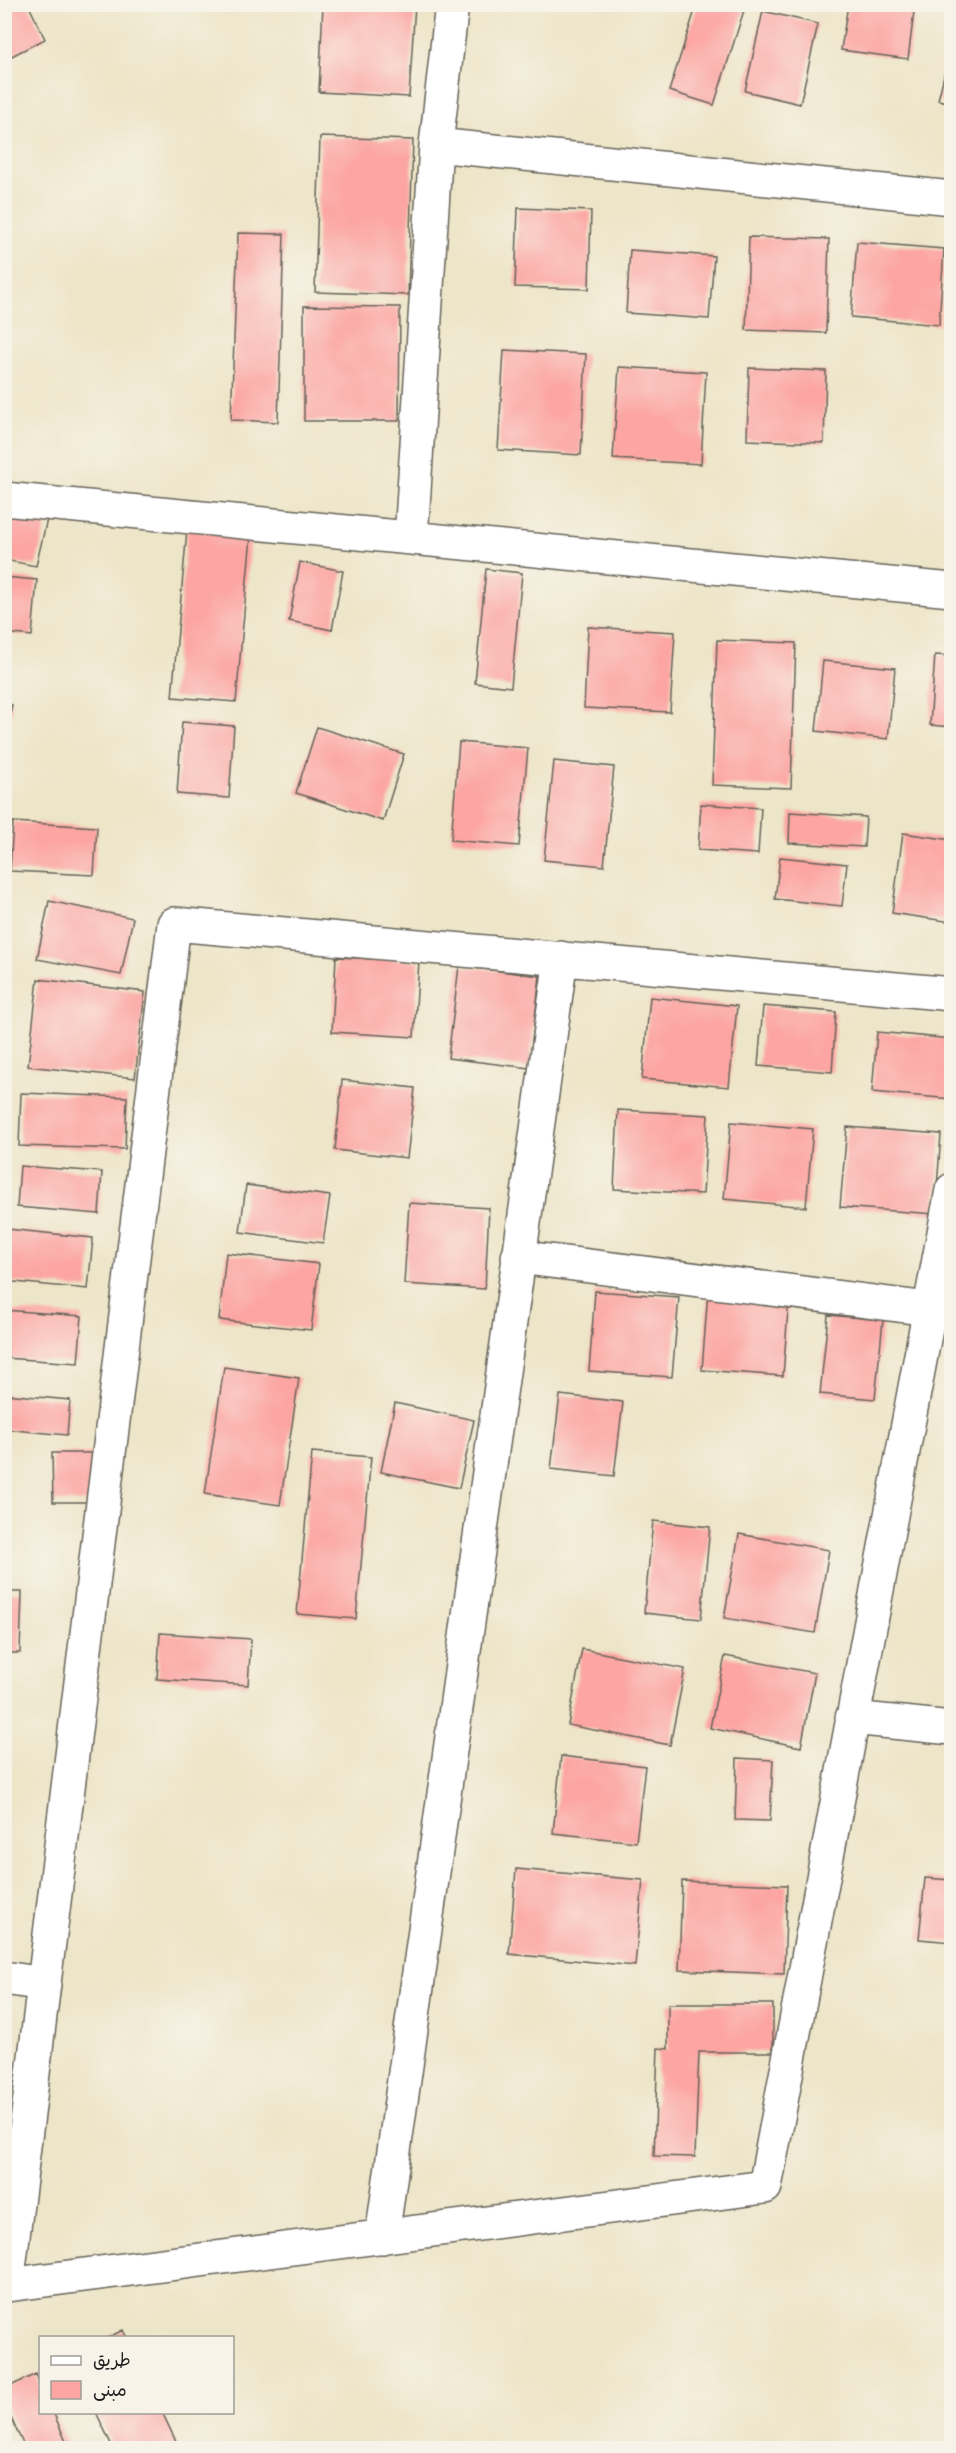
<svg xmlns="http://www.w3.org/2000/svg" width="956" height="2453" viewBox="0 0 956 2453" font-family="'Patrick Hand','Playpen Sans Arabic',sans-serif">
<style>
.building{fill:#fca5a3}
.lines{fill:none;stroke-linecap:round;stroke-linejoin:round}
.minor-casing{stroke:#656258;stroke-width:36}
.minor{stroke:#fff;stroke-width:33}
</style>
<rect width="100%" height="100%" fill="#f7f3e8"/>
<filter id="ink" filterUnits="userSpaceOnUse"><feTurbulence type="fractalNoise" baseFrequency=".0167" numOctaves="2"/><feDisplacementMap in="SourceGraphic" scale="12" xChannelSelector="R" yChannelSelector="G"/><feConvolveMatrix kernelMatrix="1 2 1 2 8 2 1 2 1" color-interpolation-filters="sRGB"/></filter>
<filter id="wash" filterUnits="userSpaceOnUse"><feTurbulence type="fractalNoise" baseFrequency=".008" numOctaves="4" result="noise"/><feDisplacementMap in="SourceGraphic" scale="24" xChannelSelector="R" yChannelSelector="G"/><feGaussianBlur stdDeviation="1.35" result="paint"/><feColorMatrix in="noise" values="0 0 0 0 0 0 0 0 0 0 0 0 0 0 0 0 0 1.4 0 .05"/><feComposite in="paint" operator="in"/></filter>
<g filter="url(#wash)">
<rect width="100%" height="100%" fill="#ede5c8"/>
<g id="blocks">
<path class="building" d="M4,4H28L45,39L4,60Z
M323,4H415L409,97L319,92Z
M697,4H746L714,105L669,91Z
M848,4H915L908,59L841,50Z
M763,11L818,24L800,104L745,91Z
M951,46H952V103L938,100Z
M320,137L413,140L408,295L315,292Z
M518,208L591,211L589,289L515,287Z
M238,233L284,234L278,422L231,420Z
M749,237L829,239L826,333L746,330Z
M857,242L944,249L939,325L851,317Z
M630,250L714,256L709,319L626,313Z
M304,306L400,307L399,421H304Z
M504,350L586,354L581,455L498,450Z
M619,367L706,372L701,464L613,459Z
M749,368L826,371L824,443L747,440Z
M4,501L49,511L36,566L4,560Z
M187,530L251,536L236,702L172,697Z
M300,562L343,571L332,630L289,621Z
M486,569L522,573L511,687L475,683Z
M4,577L37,580L32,636L4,633Z
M588,627L675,632L670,712L584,708Z
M717,640L796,643L791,788L712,785Z
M935,655L952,656V727L930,725Z
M823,661L895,668L888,739L816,731Z
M4,704L12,705L6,743H4Z
M182,722L234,726L229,798L177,794Z
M317,727L404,754L383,821L296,793Z
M459,742L528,748L519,846L451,840Z
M554,761L614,767L604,866L544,860Z
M701,804L761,808L758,854L698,850Z
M790,812L866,817L864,847L789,843Z
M13,822L97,827L94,875L10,871Z
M903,833L952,840V922L892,913Z
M780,857L847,864L842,906L775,899Z
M49,901L133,918L121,975L37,959Z
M336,957L419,961L414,1037L332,1032Z
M459,966L540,976L529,1068L448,1058Z
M38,979L145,992L135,1078L28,1066Z
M650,997L737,1006L729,1087L642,1079Z
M763,1006L836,1012L832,1072L758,1066Z
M877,1032L952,1039V1099L872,1092Z
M4,1062H8L6,1083L4,1082Z
M342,1080L415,1088L407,1158L335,1150Z
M21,1093L127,1097L125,1149L19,1146Z
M618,1110L708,1115L703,1194L614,1189Z
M731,1122L813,1129L806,1207L724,1199Z
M847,1127L941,1134L935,1214L840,1207Z
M20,1166L102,1172L99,1214L17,1207Z
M246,1185L330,1196L323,1243L240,1232Z
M409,1203L489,1208L485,1289L404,1284Z
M7,1229L93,1238L88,1289L4,1281Z
M226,1253L319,1264L311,1330L219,1320Z
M595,1291L679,1297L672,1377L589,1371Z
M708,1291L789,1297L783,1376L702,1370Z
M4,1310L82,1316L78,1363L4,1358Z
M828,1315L883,1320L875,1399L820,1394Z
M224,1367L299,1378L280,1505L205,1494Z
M4,1394L70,1400L67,1435L4,1429Z
M560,1395L623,1402L614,1476L551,1469Z
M395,1403L474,1420L459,1488L381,1472Z
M312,1452L371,1457L356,1619L297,1614Z
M52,1453H95L96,1502H53Z
M653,1521L710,1527L701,1619L644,1613Z
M739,1534L829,1550L815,1633L724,1618Z
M4,1592H22L20,1653H4Z
M160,1633L251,1639L248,1685L157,1679Z
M582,1649L685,1669L670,1745L568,1725Z
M725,1656L815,1673L801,1747L710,1728Z
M561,1756L645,1766L636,1842L553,1833Z
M737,1758L773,1760L770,1821L735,1820Z
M516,1869L643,1880L635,1966L509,1954Z
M925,1878L952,1880V1942L919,1939Z
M682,1881L787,1885L784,1974L679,1970Z
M668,2004H773V2052H699L695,2157L654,2156L658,2048L668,2049Z
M123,2330L127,2338H107Z
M36,2374L40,2384V2412H53L69,2448H25L4,2403V2389Z
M96,2412H162L179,2448H113Z"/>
</g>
</g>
<g filter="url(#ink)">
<use href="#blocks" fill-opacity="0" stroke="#656258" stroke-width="1.5"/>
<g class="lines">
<defs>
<path id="minor" d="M436,145L952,198
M4,499L952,590
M411,538L436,145L452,4
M952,994L174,924L7,2285L765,2187L952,1190
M518,1257L929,1309
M852,1718L952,1728
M4,1978L44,1984
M382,2237L561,958"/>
</defs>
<use href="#minor" class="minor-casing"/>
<use href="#minor" class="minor"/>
</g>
</g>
<rect width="956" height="2453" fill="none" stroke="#f7f3e8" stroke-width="24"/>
<rect x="39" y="2336" width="195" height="78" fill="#f7f3e8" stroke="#9f9d96" stroke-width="1.5"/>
<rect x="51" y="2356" width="30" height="9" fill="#ffffff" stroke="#9f9d96" stroke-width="1.5"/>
<text x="93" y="2366" font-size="18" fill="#1c1c1c">طريق</text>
<rect x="51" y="2381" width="30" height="18" fill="#fca5a3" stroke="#9f9d96" stroke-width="1.5"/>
<text x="93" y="2396" font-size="18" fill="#1c1c1c">مبنى</text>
</svg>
